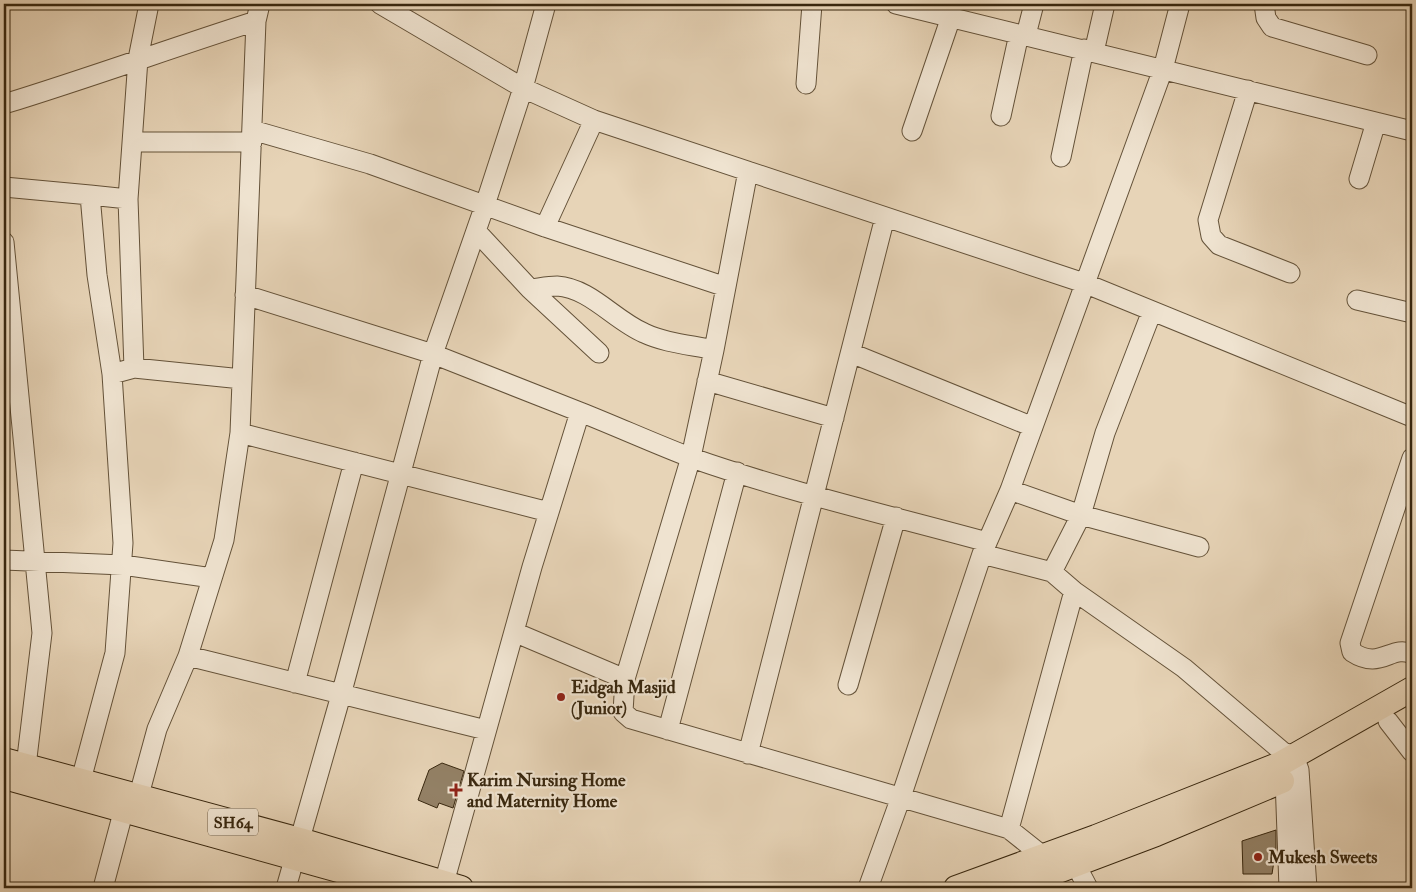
<svg xmlns="http://www.w3.org/2000/svg" width="1416" height="892" viewBox="0 0 1416 892" font-family="'IM FELL Double Pica',serif">
<style>
.building{fill:#938166;stroke:#38270f}
.lines{fill:none;stroke-linecap:round;stroke-linejoin:round}
.minor-casing{stroke:#645239;stroke-width:21}
.major-casing{stroke:#38270f;stroke-width:26}
.minor{stroke:#efe3d0;stroke-width:19}
.major{stroke:#e7d4b7;stroke-width:24}
.poi-dot{fill:#8f2418;stroke:#efe3d0;stroke-width:2}
.labels{text-anchor:middle;stroke-width:4.5;stroke-linejoin:round;paint-order:stroke}
.shield{fill:#efe3d0;stroke:#6f5f49;stroke-width:1}
.shield-label{font-size:16px;font-weight:bold;fill:#38270f}
.poi-label{font-size:18px;font-weight:bold;fill:#38270f;stroke:#efe3d0;text-anchor:start}
</style>
<rect width="100%" height="100%" fill="#e7d4b7"/>
<filter id="stains"><feTurbulence type="fractalNoise" baseFrequency=".004" numOctaves="4"/><feColorMatrix values="0 0 0 0 .2 0 0 0 0 .09 0 0 0 0 .02 0 0 0 .5 -.17"/></filter>
<radialGradient id="worn" r=".72"><stop offset=".6" stop-color="#630" stop-opacity="0"/><stop offset="1" stop-color="#630" stop-opacity=".3"/></radialGradient>
<path class="building" d="M442,763L464,771L453,808L439,803L437,808L418,800L429,770Z
M1276,830V848L1272,874H1243L1242,841Z"/>
<g class="lines">
<defs>
<path id="minor" d="M380,4L523,88L594,120L1084,283L1412,417
M896,4L1412,131
M1264,4L1266,18L1272,27L1367,55
M1026,35L1034,4
M1094,52L1105,4
M806,84L812,4
M1248,90L1208,220L1211,236L1219,245L1290,273
M4,104C89,78 171,48 256,21
M1001,116L1019,34
M252,130L370,164L545,227L726,287
M912,131L951,17
M132,142H252
M1061,157L1084,49
M1359,179L1376,122
M4,187L90,195L97,275L112,374L123,543L115,653L81,780
M90,195L128,199L138,59L149,4
M545,227L594,120
M476,231L530,289L599,353
M4,242L42,633L26,766
M530,289C539,288 548,286 557,286C590,288 614,320 644,333C665,343 691,345 714,350
M245,295L433,354L580,412L532,567L444,883
M1357,300L1412,313
M851,353L1033,427
M134,368L242,379
M112,374L134,368L128,199
M707,381L834,418
M580,412C618,427 655,444 692,458C789,492 888,515 987,542
M240,433L549,512
M1412,458L1350,643L1352,652C1381,671 1391,644 1412,654
M1010,490L1081,515L1199,547
M982,554L1052,572L1074,591L1184,668L1283,752L1294,756L1299,770L1307,888
M4,560L123,565L212,578
M1052,572L1081,515L1105,433L1152,311
M514,632L625,679L623,712L631,719L1009,829L1044,857
M188,656L486,730
M625,679L691,457L714,350L748,171
M295,683L354,462
M848,685L896,517
M1388,721L1412,752
M668,730L737,472
M748,754L885,217
M1282,768L1285,779L1289,888
M139,795L157,729L188,656L224,540L240,433L256,21L260,4
M1009,829L1074,591
M1076,865L1088,888
M103,888L124,809
M286,888L341,695L433,354L485,205L523,88L546,4
M868,888L901,797L982,554L1010,490L1163,69L1180,4"/>
<path id="major" d="M4,760L300,840L461,888
M15,780L403,888
M956,888L1096,837L1280,764L1412,689
M1013,888L1156,834L1282,781"/>
</defs>
<use href="#minor" class="minor-casing"/>
<use href="#major" class="major-casing"/>
<use href="#minor" class="minor"/>
<use href="#major" class="major"/>
</g>
<g class="poi-dot">
<circle cx="561" cy="697" r="5"/>
<path d="M453.5 782.5h5v5h5v5h-5v5h-5v-5h-5v-5h5z"/>
<circle cx="1258" cy="857" r="5"/>
</g>
<g class="labels">
<rect class="shield" x="208" y="808.5" width="50" height="27" rx="4"/>
<g class="shield-label">
<text x="233" y="828">SH64</text>
</g>
<g class="poi-label">
<text x="571" y="693">Eidgah Masjid<tspan x="571" dy="21">(Junior)</tspan></text>
<text x="467" y="786">Karim Nursing Home<tspan x="467" dy="21">and Maternity Home</tspan></text>
<text x="1268" y="863">Mukesh Sweets</text>
</g>
</g>
<rect width="1416" height="892" fill="none" stroke="#e7d4b7" stroke-width="20"/>
<rect x="5" y="5" width="1406" height="882" fill="none" stroke="#38270f" stroke-width="2.5"/>
<rect x="10" y="10" width="1396" height="872" fill="none" stroke="#38270f"/>
<rect width="100%" height="100%" filter="url(#stains)"/>
<rect width="100%" height="100%" fill="url(#worn)"/>
</svg>
